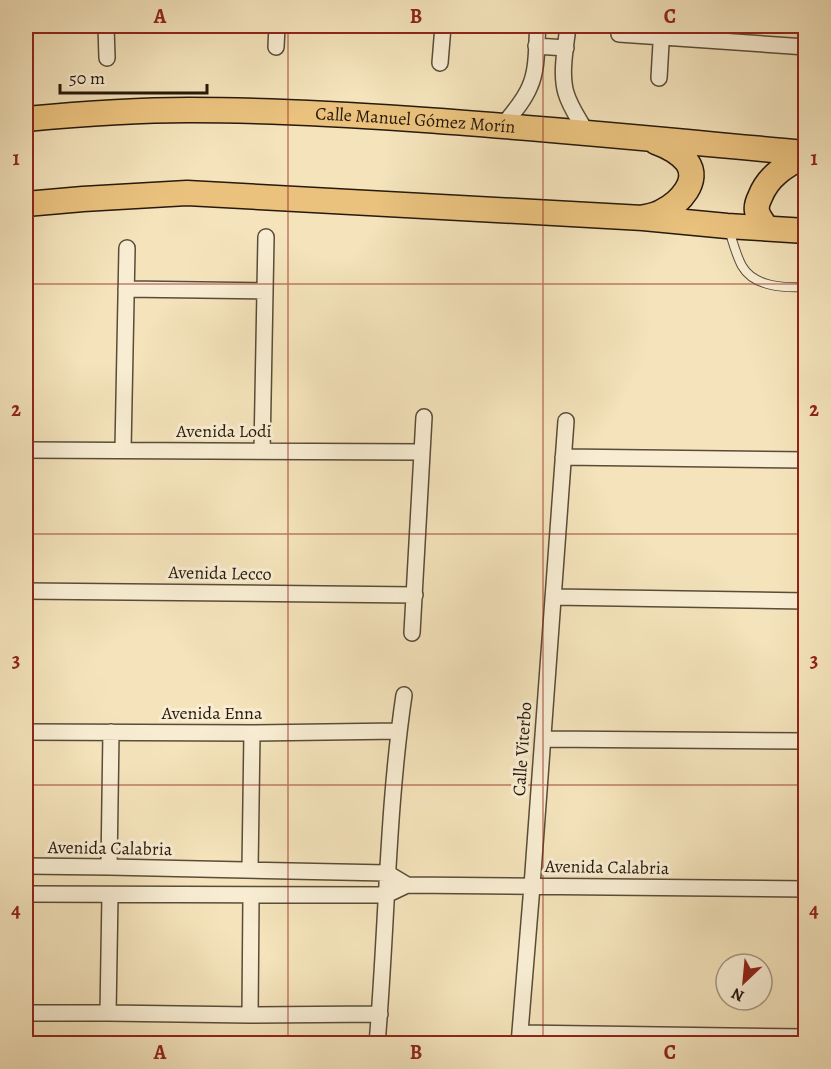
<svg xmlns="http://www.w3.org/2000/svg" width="831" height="1069" viewBox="0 0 831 1069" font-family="Alegreya,serif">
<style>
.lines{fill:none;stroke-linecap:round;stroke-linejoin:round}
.service-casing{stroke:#5a4c38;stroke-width:10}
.minor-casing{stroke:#5a4c38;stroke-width:18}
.primary-casing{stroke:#27190c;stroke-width:27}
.service{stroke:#f8edd3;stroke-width:8}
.minor{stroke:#f8edd3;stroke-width:15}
.primary{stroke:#eac27e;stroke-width:24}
.grid{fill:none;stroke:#8f2418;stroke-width:1.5;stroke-opacity:0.55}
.labels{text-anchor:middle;stroke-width:6;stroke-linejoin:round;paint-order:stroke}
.street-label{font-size:18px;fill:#27190c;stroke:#f8edd3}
.neatline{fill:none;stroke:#8f2418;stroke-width:2}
.grid-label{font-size:20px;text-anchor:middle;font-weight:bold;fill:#8f2418}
</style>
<rect width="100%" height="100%" fill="#f4e3bb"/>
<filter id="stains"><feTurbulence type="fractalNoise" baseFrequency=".00333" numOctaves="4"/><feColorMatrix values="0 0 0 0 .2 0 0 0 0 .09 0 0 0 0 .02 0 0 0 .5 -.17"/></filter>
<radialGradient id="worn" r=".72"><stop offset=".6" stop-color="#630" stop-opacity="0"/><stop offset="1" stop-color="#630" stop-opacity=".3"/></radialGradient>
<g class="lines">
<defs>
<path id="service" d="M729,230C733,242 736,255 742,266C754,287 784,288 806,287"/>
<path id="minor" d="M106,26L107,58
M568,26C566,46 560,73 566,93C570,107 579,119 586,132
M619,34L806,47
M536,46L566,48
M276,47L277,26
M440,63L443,26
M659,78L662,26
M503,125C513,113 524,101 530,86C538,68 536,45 538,26
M126,289L265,291
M26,450L422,452
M123,450L127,248
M262,451L266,237
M563,457L806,460
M26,591L415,595
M553,597L806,601
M412,633L424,417
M26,732L252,733L399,731
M543,739L806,741
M26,866L109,867L387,873L407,885
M109,867L111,732
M250,870L252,733
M26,894L386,895L407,885L806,889
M26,1013H108L250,1015L380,1014
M108,1013L110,895
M250,1015L251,896
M520,1033L806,1037
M377,1044C387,927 387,810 404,695
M519,1044L532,886L566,421"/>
<g id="primary">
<path id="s1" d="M26,119C80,114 134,110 189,110C263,110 337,114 411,119C543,128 674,141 806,153"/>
<path d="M26,204L83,199L187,193L643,218L727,226L806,231"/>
<path d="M645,217C651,216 658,214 663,211C679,203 701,181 687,162C680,153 667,146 656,142"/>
<path d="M766,228C763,222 758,217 757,211C756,206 758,201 760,197C768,176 786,165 806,155"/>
</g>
</defs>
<use href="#service" class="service-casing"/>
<use href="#minor" class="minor-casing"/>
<use href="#primary" class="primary-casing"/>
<use href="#service" class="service"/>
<use href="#minor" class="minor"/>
<use href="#primary" class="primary"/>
</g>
<path class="grid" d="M288,26V1044M543,26V1044M26,284H806M26,534H806M26,785H806"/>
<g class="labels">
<g class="street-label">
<text dy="6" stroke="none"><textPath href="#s1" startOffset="390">Calle Manuel Gómez Morín</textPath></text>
<text x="224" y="437">Avenida Lodi</text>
<text transform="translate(220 573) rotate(1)" y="6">Avenida Lecco</text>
<text x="212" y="719">Avenida Enna</text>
<text transform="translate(522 749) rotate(-86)" y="6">Calle Viterbo</text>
<text transform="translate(110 848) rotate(1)" y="6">Avenida Calabria</text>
<text transform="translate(607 867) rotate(1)" y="6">Avenida Calabria</text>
</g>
</g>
<rect width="831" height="1069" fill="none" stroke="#f4e3bb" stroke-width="66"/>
<g transform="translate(744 982) rotate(206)"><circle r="28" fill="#f8edd3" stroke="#a49883" stroke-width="1.5"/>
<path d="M0-4.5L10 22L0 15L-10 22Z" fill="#8f2418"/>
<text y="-9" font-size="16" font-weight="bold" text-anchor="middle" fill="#27190c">N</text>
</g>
<path d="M60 84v9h147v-9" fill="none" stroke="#27190c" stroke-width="3"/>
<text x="69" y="84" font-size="18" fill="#27190c" stroke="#f8edd3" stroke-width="4.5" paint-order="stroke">50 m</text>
<rect x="33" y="33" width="765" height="1003" class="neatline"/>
<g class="grid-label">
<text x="160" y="23">A</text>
<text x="416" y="23">B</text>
<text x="670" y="23">C</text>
<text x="16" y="165">1</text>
<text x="814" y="165">1</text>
<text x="16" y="416">2</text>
<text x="814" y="416">2</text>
<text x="16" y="667">3</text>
<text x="814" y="667">3</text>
<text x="16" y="917">4</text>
<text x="814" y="917">4</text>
<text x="160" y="1059">A</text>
<text x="416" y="1059">B</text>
<text x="670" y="1059">C</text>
</g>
<rect width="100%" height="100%" filter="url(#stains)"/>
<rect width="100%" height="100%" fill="url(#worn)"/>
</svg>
